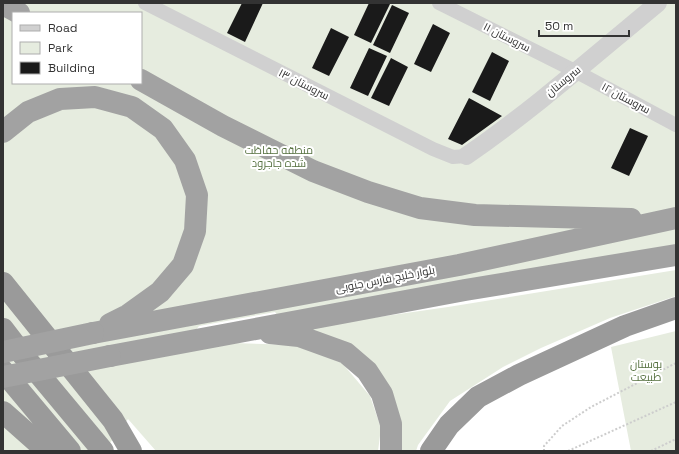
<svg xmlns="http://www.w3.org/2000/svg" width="679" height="454" viewBox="0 0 679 454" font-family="'Space Grotesk',Cairo,sans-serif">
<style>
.green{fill:#e6ecdf;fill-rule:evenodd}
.building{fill:#1a1a1a}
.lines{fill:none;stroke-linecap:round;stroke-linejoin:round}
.path{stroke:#cdcdcd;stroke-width:2;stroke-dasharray:2 2;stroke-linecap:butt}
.minor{stroke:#d0d0d0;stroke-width:14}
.tertiary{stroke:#d0d0d0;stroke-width:18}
.trunk{stroke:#a2a2a2;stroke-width:22}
.motorway{stroke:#9a9a9a;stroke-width:22}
.trunk-bridge{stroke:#a2a2a2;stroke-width:22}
.labels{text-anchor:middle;stroke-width:4;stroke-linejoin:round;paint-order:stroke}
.street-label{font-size:11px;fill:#333;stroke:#fff}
.park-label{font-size:11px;fill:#55703f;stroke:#fff}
</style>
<rect width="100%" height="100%" fill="#fff"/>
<path class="green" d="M3,3H676V246L278,316L275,312L199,326L179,352L233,343L299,345L342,363L370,396L381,428L378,451H156L128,419L104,451H3ZM13,13H141V83H13Z
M676,270V296L610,318L541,348L503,367L450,401L418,445L416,451H396L382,378L287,330L448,307Z
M676,331V451H631L611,347Z"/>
<path class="building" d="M242,3H263L245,42L227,33Z
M369,3L390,4L371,43L354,35Z
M392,5L409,13L390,53L373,45Z
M433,24L450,33L431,72L414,64Z
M331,28L349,37L329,76L312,68Z
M369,48L387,56L368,96L350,88Z
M492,52L509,61L490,101L472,92Z
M391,58L408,67L389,106L371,98Z
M469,98L502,116L462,145L448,139Z
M630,128L648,136L629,176L611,168Z"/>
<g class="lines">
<path class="path" d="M544,451V446L562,426L591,407L676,363
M568,451L676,402
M651,451L676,439"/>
<path class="minor" d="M145,3L433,149L453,157L466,156
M439,3L575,71L676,125"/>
<path class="tertiary" d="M466,156C533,110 595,55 658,3"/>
<path class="trunk" d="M3,4L19,13
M141,80L223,126L313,171L368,192L420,208L475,215L631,219
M3,132L28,112L60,99L95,97L132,107L163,129L185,160L197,195L195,231L183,265L160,292L128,315L110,324
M93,333L459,265L676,218
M270,333L299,336L346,353L367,371L382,394L391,424V451
M110,356L465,290L676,255"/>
<path class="motorway" d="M3,283L113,420L131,451
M3,329L23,355L103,451
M3,371L70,451
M3,412L47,451
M431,451L449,425L478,397L519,375L625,326L676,308"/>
<path class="trunk-bridge" d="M3,352L93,333
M3,377L110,356"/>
</g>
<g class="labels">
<g class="street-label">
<text transform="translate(507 37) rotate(27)" y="4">سروستان ۱۱</text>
<text transform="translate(563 81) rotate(-39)" y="4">سروستان</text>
<text transform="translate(304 84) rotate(27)" y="4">سروستان ۱۳</text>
<text transform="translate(626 98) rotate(28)" y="4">سروستان ۱۲</text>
<text transform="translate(385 279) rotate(-11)" y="4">بلوار خلیج فارس جنوبی</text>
</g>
<g class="park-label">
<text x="279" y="154">منطقه حفاظت<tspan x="279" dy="13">شده جاجرود</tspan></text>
<text x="646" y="368">بوستان<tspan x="646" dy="13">طبیعت</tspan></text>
</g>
</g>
<rect width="679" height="454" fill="none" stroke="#333333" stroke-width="8"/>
<rect x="12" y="12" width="130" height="72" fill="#ffffff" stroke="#adadad"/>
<rect x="20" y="25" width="20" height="6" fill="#d0d0d0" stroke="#adadad"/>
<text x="48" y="32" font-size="12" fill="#333333">Road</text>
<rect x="20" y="42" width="20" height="12" fill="#e6ecdf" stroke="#adadad"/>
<text x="48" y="52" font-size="12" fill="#333333">Park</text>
<rect x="20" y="62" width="20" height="12" fill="#1a1a1a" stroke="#adadad"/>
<text x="48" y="72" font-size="12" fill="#333333">Building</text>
<path d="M539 30v6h90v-6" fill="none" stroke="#333333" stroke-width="2"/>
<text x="545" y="30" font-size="12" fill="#333333" stroke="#ffffff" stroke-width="3" paint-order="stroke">50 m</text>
</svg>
